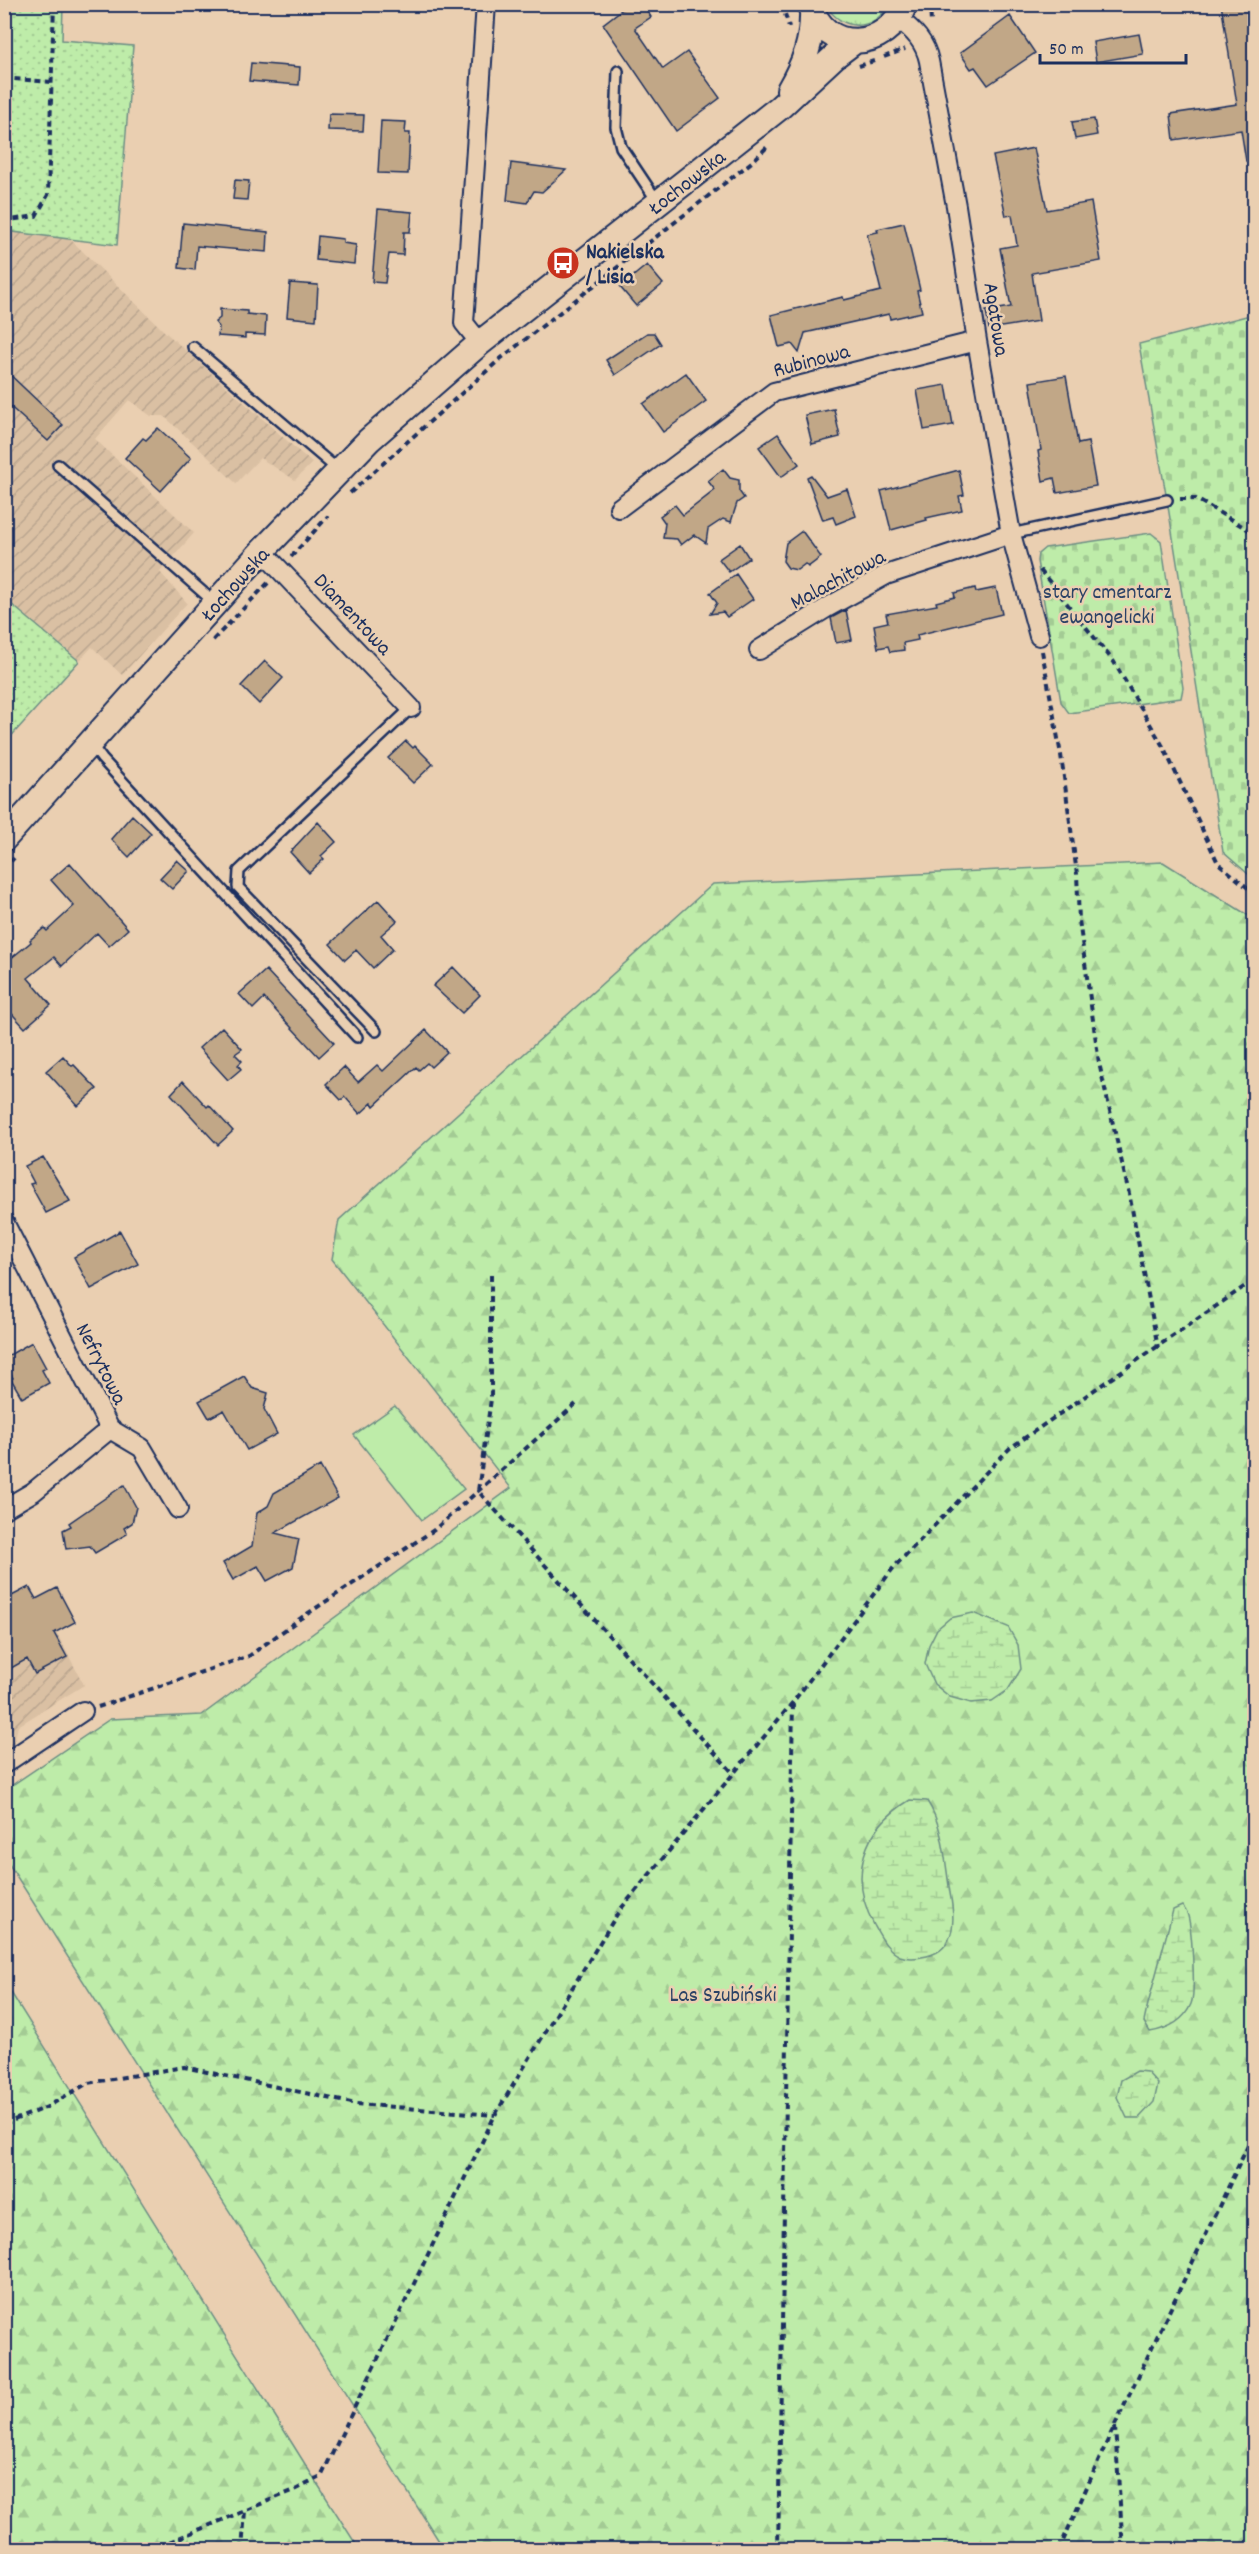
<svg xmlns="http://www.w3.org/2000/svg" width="1259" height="2554" viewBox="0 0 1259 2554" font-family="Dekko,sans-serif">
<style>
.industrial{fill:url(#industrial-furrows)}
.grass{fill:url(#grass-tufts);stroke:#6c8e84;stroke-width:1.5}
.forest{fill:url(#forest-firs);stroke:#6c8e84;stroke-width:1.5}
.wetland{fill:url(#wetland-marsh);stroke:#6c8e84;stroke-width:1.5}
.cemetery{fill:url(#cemetery-stones);stroke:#6c8e84;stroke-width:1.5}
.park{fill:#beeca9;stroke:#6c8e84;stroke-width:1.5}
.garden{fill:url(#garden-dots);stroke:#6c8e84;stroke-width:1.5}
.building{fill:#c1a787;stroke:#1b2f5e;stroke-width:1.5}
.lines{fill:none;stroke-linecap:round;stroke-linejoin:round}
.lane-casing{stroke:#1b2f5e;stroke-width:14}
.street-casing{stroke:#1b2f5e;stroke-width:22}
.secondary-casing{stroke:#1b2f5e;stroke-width:28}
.path{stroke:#1b2f5e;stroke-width:4;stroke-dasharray:6 4.5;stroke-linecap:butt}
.lane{stroke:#eacfb1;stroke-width:9}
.street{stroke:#eacfb1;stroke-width:18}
.secondary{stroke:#eacfb1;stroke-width:24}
.labels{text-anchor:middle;stroke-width:5;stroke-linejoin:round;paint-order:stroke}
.street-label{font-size:22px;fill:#1b2f5e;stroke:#eacfb1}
.poi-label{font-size:22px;font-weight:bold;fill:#1b2f5e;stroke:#eacfb1;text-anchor:start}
.park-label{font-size:22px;fill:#2b4266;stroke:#eacfb1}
</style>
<defs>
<pattern id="industrial-furrows" width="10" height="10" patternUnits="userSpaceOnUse" patternTransform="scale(1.5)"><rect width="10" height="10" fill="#dac0a3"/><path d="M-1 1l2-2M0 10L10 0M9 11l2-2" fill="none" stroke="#baa58f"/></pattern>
<pattern id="grass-tufts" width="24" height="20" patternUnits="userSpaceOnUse" patternTransform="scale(1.5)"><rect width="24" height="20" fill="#beeca9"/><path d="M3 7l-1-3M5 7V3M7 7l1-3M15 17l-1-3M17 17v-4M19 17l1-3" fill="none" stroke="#a3cb94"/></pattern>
<pattern id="forest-firs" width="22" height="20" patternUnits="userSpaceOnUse" patternTransform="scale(1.5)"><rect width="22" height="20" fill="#beeca9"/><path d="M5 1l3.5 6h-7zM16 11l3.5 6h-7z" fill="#a3cb94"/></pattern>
<pattern id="wetland-marsh" width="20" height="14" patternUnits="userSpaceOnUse" patternTransform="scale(1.5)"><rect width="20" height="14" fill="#beeca9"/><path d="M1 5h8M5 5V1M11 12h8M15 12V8" fill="none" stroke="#a3cb94"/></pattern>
<pattern id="cemetery-stones" width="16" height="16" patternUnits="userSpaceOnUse" patternTransform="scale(1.5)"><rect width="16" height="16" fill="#beeca9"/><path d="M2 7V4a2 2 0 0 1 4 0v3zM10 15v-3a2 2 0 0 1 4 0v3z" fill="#a3cb94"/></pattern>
<pattern id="garden-dots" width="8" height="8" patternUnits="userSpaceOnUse" patternTransform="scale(1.5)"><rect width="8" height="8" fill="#beeca9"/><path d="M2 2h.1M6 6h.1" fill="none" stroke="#a3cb94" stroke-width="1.8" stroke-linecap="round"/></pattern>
</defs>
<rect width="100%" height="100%" fill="#eacfb1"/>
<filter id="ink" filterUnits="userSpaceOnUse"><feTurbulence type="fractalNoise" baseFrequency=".0167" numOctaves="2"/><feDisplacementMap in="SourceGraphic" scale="12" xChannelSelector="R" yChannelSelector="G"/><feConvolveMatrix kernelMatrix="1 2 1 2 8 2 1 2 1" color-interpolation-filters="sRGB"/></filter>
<g filter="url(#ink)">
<path class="industrial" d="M5,231L70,239L164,331L312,463L295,480L260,458L236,483L164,416H151L129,400L95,439L194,533L160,572L187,603L122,675L92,647L79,661L5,598Z
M38,1597L84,1685L18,1726L14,1743L5,1749V1616Z"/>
<path class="grass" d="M826,5H888C873,33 841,31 826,5Z"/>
<path class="forest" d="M1163,862L1254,919V2549H444L5,1858V1790L110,1719L202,1715L511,1488L332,1259L339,1220L713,884Z
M5,1983L315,2480L359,2549H5Z"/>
<path class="wetland" d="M973,1613L1008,1627L1018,1645L1021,1669L1008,1690L992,1701L971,1703L950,1697L934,1684L925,1664L929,1645L937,1629L950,1618Z
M910,1800L927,1801C944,1827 945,1862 950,1893C955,1918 957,1949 927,1956C918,1958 908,1959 900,1956C887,1950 880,1936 874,1925C848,1876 862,1829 910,1800Z
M1182,1906C1184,1908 1186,1910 1187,1913C1192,1925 1196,1992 1191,2004C1184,2021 1167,2029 1150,2032L1144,2022L1147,2008L1173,1910Z
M1137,2071L1147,2072L1158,2084L1154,2102L1139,2118H1127L1117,2097L1121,2080Z"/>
<path class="cemetery" d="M1254,314V879L1223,852L1167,500L1139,344Z
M1151,533L1161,541L1183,688L1181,698L1069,713L1061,702L1037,561L1038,554L1045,548Z"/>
<path class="park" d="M395,1406L464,1489L422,1520L354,1435Z"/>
<path class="garden" d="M5,4L63,5L62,40L133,46L117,245L5,231Z
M4,598L79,661L5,743H4Z"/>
<path class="building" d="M629,4H643L651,17L635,28L663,69L687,52L720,98L676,131L603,24Z
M1221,4H1253L1254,7V161H1246L1241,130L1174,140L1171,114L1237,104Z
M1010,16L1035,53L988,85L975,67L971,69L960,53Z
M1139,34L1143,54L1096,62L1093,42Z
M251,63L300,67L299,85L249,81Z
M329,114L364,115L363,131L328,130Z
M1094,119L1097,135L1075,139L1072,122Z
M381,121L406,122L405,133H410L408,174L378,173Z
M1034,148L1047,210L1091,202L1101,261L1032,273L1039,321L989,329L986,311L1011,307L1000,248L1017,245L1012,215L1006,216L993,156Z
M511,163L566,170L542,192L534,191L527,203L507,200Z
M235,180L249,181L247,200L233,199Z
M378,209L412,212L410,232H404L403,255L389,254L385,283L372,282Z
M183,223L268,232L267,252L197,246L195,270L179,268Z
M904,223L920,290L917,291L922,312L890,319L889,314L805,333L799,353L792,344L779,347L771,315L843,297L844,300L881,291L867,234L878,232L877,229Z
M318,236L343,239V243L356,245L354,264L316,260Z
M647,265L663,284L636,306L620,287Z
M290,283L318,285L316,320L287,317Z
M220,309L247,311V314L266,316L265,335L245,334V338L218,336L219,327L215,322L220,318Z
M647,333H654L661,344L615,375L606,360Z
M4,369L63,425L48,441L4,401Z
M686,373L706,401L663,432L643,404Z
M1066,376L1078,444L1088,442L1096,486L1057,493L1054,478L1043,481L1038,451L1041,450L1030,382Z
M946,385L953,425L924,430L917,390Z
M834,409L840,437L812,444L805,415Z
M158,428L191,458L161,491L125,458L143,438L146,440Z
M778,434L799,464L781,477L759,447Z
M723,469L730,478L739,480V491L744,498L737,503L731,522L723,519L708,529L706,543L694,535L681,545L677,539L663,538L665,523L660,516L675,505L683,515L715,490L708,481Z
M959,470L964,495L959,496L962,510L926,518L927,520L891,530L881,491Z
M811,475L827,496L847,489L856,516L836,524L833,517L823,520L807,477Z
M802,531L821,557L808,567L805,564L797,570L788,568L783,561L786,543Z
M740,544L749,558L729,572L719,559Z
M736,574L753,599L727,617L723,612L710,614L717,603L710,593Z
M975,588L976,592L996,588L1002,614L917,635L918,640L903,643L904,650L890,652L888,646L878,648L874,625L888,622L886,614L937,605L936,602L955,597L954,593Z
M846,610L852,640L836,643L831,618Z
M265,661L283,678L259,704L241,686Z
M406,741L413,748L415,746L433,764L413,783L388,758Z
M132,815L151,833L129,857L111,839Z
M318,822L336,842L321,856L324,859L309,873L290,852Z
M177,860L189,871L172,889L160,878Z
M70,863L128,929L109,946L97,933L62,966L54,957L28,978L51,1005L25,1028L4,1005V964L31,942L30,940L44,928L47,931L74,906L51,880Z
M378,900L397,921L381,935L393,949L373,968L356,950L345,960L330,944Z
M453,967L480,995L462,1013L433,986Z
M266,970L334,1043L319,1057L264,998L253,1009L239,994Z
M222,1027L242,1049L235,1054L242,1061L238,1065L241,1069L228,1080L199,1048Z
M426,1030L447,1052L431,1067L427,1063L419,1070L416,1067L374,1106L372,1103L360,1114L345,1097L341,1100L326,1084L344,1067L358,1082L377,1065L383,1071Z
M63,1056L72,1066L74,1065L97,1089L78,1106L46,1071Z
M183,1081L207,1107L209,1105L233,1131L218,1145L171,1094Z
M43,1157L70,1201L46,1213L30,1184L34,1183L25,1166Z
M120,1231L138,1264L91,1289L74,1257Z
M32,1342L46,1368L42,1370L49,1383L22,1398L11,1379L13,1378L4,1363V1358Z
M244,1376L252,1388L268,1393L264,1409L277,1434L247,1450L224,1410L209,1418L199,1401Z
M320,1466L338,1498L275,1533L299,1539L293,1567L267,1581L258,1566L233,1580L223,1563L252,1546L257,1513L268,1506L274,1493Z
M124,1485L136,1507L132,1523L124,1528L127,1534L95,1553L90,1546L66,1549L63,1530L71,1526L69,1523Z
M29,1587L36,1599L57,1588L75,1622L54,1633L67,1657L35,1674L27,1659L4,1672V1600Z"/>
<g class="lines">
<defs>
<path id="lane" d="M618,71L616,127L621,147L657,201
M193,347L337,469
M58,465L214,602
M1011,534L1167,500
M90,743L102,759L357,1037
M376,1031L238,887L239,871L411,708"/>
<path id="street" d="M899,19C914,31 925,42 929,61L956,206L977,341L1011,534L1039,636
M480,343L464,323L486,4
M619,508L774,392L977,341
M262,551L411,708
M759,650L828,607L886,575L1011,534
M4,1222L110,1429L142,1448L178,1509
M4,1509L33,1492L110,1429
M4,1764L83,1711"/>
<path id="secondary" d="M810,4C824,55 887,51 905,4
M789,90C804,64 813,41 812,11
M4,839L262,551L369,440L480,343L779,108L835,56L855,41"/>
</defs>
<use href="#lane" class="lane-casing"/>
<use href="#street" class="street-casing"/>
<use href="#secondary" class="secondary-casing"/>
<path class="path" d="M782,4L789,27
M930,4L931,23
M884,57L905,49
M859,66L874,61
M4,78L51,82
M4,221L36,216L48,195L54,4
M350,493L499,360L753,161L769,145
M1180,499H1196L1254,533
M291,557L328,516
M1040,570L1114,662L1164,748L1218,863L1254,893
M213,640L268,583
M1042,651L1061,755L1077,874L1079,920L1099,1063L1130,1198L1158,1348
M4,869L14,858
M491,1275V1399L478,1491L734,1774
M98,1707L249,1656L301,1618L434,1530L577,1403
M4,2124L47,2107L88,2083L184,2067L356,2104L495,2115
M1115,2427L1123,2550
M4,2531L9,2550
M150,2550L297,2489L321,2477L495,2115L619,1911L793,1702L894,1567L1010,1448L1254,1280
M242,2550L245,2511
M778,2550L793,1703
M1059,2550L1106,2444L1254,2133"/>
<use href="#lane" class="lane"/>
<use href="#street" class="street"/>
<use href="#secondary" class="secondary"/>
</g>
</g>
<defs>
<symbol id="bus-disc" viewBox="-11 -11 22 22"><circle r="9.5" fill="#c8321e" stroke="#eacfb1"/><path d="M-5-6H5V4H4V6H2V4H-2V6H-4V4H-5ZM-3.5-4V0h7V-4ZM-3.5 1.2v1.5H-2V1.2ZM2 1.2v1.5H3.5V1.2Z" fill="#fff"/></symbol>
</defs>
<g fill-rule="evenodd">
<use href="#bus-disc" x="544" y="244" width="38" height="38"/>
</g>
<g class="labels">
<g class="street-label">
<text transform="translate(686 181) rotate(-38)" y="8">Łochowska</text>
<text transform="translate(998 319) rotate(81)" y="8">Agatowa</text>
<text transform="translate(811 359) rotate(-15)" y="8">Rubinowa</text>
<text transform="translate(837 578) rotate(-28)" y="8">Malachitowa</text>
<text transform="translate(234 583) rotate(-48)" y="8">Łochowska</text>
<text transform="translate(354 613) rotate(47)" y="8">Diamentowa</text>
<text transform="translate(103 1363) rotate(63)" y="8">Nefrytowa</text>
</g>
<g class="poi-label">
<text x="586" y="258">Nakielska<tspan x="586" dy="25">/ Lisia</tspan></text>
</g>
<g class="park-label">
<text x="1107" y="598">stary cmentarz<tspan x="1107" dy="25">ewangelicki</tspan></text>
<text x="723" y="2001">Las Szubiński</text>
</g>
</g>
<rect width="1259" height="2554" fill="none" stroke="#eacfb1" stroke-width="24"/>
<rect x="12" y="12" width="1235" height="2530" fill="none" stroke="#1b2f5e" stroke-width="2" filter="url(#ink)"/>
<path d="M1040 54v9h146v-9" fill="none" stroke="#1b2f5e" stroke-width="3"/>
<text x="1049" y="54" font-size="18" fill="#1b2f5e" stroke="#eacfb1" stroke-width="4.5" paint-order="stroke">50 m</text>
</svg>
